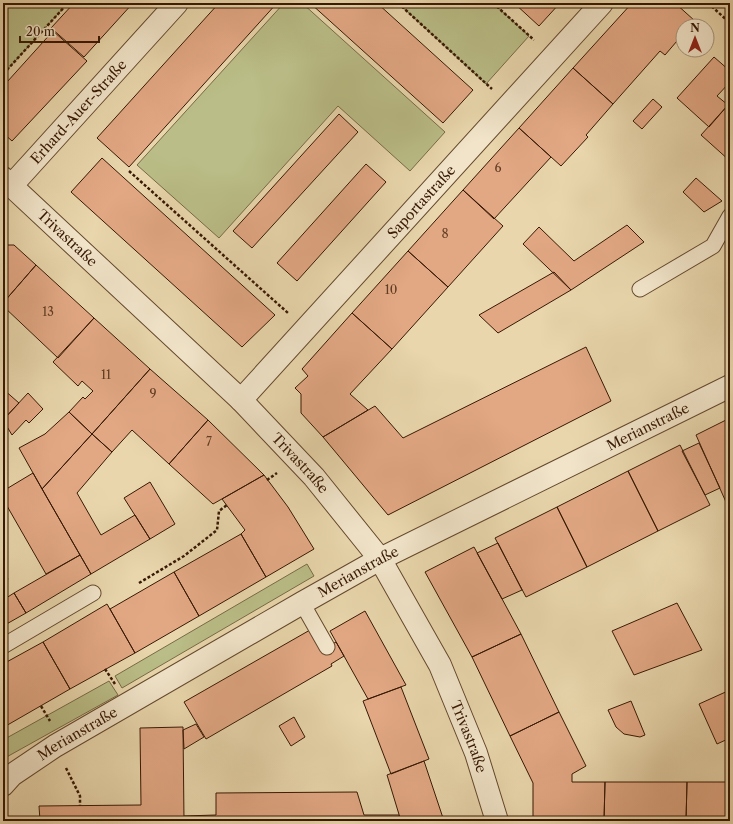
<svg xmlns="http://www.w3.org/2000/svg" width="733" height="824" viewBox="0 0 733 824" font-family="'Libre Caslon Text',serif">
<style>
.green{fill:#babd87;stroke:#786a45}
.building{fill:#e2a884;stroke:#371803}
.lines{fill:none;stroke-linecap:round;stroke-linejoin:round}
.service-casing{stroke:#64482d;stroke-width:17}
.minor-casing{stroke:#64482d;stroke-width:24}
.path{stroke:#371803;stroke-width:2.5;stroke-dasharray:3 2;stroke-linecap:butt}
.service{stroke:#f1e4c9;stroke-width:15}
.minor{stroke:#f1e4c9;stroke-width:22}
.labels{text-anchor:middle;stroke-width:3;stroke-linejoin:round;paint-order:stroke}
.number-label{font-size:12px;fill:#623c23}
.street-label{font-size:14px;fill:#371803;stroke:#f1e4c9}
</style>
<rect width="100%" height="100%" fill="#e9d6ac"/>
<filter id="stains"><feTurbulence type="fractalNoise" baseFrequency=".005" numOctaves="4"/><feColorMatrix values="0 0 0 0 .2 0 0 0 0 .09 0 0 0 0 .02 0 0 0 .5 -.17"/></filter>
<radialGradient id="worn" r=".72"><stop offset=".6" stop-color="#630" stop-opacity="0"/><stop offset="1" stop-color="#630" stop-opacity=".3"/></radialGradient>
<path class="green" d="M3,3H68L6,71L3,69Z
M284,3H302L445,132L410,171L338,106L219,238L137,165Z
M398,3H493L529,36L486,84Z
M307,564L314,576L122,688L115,676Z
M109,681L118,695L3,759V740Z"/>
<path class="building" d="M74,3H133L84,57L51,28Z
M219,3H277L129,167L97,138Z
M310,3H377L473,90L443,123Z
M514,3H560L539,26Z
M632,3H675L695,21L691,26H683V34L665,55L660,51L613,104L573,68Z
M53,31L87,61L12,141L3,133V79L7,82Z
M714,57L730,71V82L717,96L728,105L709,127L677,98Z
M573,68L613,104L586,135L588,137L561,166L519,128Z
M653,99L662,107L642,129L633,121Z
M728,105L730,107V161L701,135Z
M339,114L358,132L252,248L233,231Z
M519,128L551,157L494,219L463,190Z
M102,158L275,315L242,347L71,192Z
M366,164L386,182L297,281L277,263Z
M696,178L722,201L704,212L683,192Z
M463,190L503,226L448,287L408,251Z
M627,225L644,242L571,290L523,244L539,227L574,261Z
M3,245H14L36,265L3,303Z
M408,251L448,287L392,349L352,313Z
M36,265L94,318L58,358L3,306V303Z
M554,272L571,290L498,333L479,315Z
M352,313L392,349L350,394L368,410L323,437L301,413V394L295,388L308,376L302,369Z
M94,318L150,369L92,434L69,412L83,397L85,399L93,391L82,381L78,386L53,362Z
M586,347L611,401L388,515L323,437L375,406L403,438Z
M150,369L208,420L169,464L132,430L112,452L92,434Z
M3,389L19,403L3,420Z
M28,393L43,409L29,423L26,420L12,435L3,420Z
M69,412L92,434L42,489L19,448L45,434Z
M730,418V511L696,435Z
M208,420L264,475L213,504L169,464Z
M92,434L112,452L77,493L101,535L135,515L150,539L91,574L42,489Z
M699,443L720,488L705,495L682,451Z
M680,445L710,505L658,531L628,471Z
M628,471L658,531L587,567L557,507Z
M33,473L80,555L46,574L3,499V491Z
M264,475L288,507L314,549L266,577L241,534L245,530L222,499Z
M150,482L175,524L150,539L124,498Z
M557,507L587,567L526,597L495,538Z
M241,534L266,577L199,616L174,572Z
M498,543L522,590L502,599L477,553Z
M474,547L521,634L472,657L425,572Z
M80,555L91,574L26,613L14,593Z
M174,572L199,616L135,653L110,609Z
M14,593L26,613L3,626V600Z
M677,603L702,650L634,675L612,631Z
M107,604L135,653L70,689L43,642Z
M365,611L406,685L368,699L330,631Z
M310,630L327,647L336,642L344,656L331,664L332,666L206,739L184,702Z
M521,634L559,712L510,736L472,657Z
M43,642L70,689L4,727L3,664Z
M401,687L429,759L391,774L363,701Z
M730,690V738L717,744L699,704Z
M631,701L645,735L640,737L624,734L616,727L608,710Z
M559,712L586,766L572,774V782H605L604,821H533V783L510,736Z
M294,717L305,737L291,746L279,726Z
M196,724L204,737L184,749L183,730Z
M183,727L184,821H40L39,806L141,805L140,728Z
M424,761L444,821H401L387,775Z
M605,782H687L686,821H604Z
M687,782H730V821H686Z
M357,792L364,815H399L401,821H184V816L216,815V793Z"/>
<g class="lines">
<defs>
<path id="service" d="M640,289L713,246L730,216
M302,603L327,647
M3,646L93,593"/>
<g id="minor">
<path id="s1" d="M3,178L241,400L314,477L380,559L440,665L476,753L497,821"/>
<path id="s2" d="M12,185L177,3"/>
<path id="s3" d="M241,400L602,3"/>
<path id="s4" d="M3,785L12,775L55,746L302,603L380,559L730,386"/>
</g>
</defs>
<use href="#service" class="service-casing"/>
<use href="#minor" class="minor-casing"/>
<path class="path" d="M398,3L492,89
M493,3L534,40
M708,3L730,23
M3,69L6,71L68,3
M129,171L288,313
M267,480L277,473
M3,573L7,579L3,581
M139,583L184,556L217,530L219,511L227,505
M105,669L115,684
M41,706L50,721
M66,768L80,796V806"/>
<use href="#service" class="service"/>
<use href="#minor" class="minor"/>
</g>
<g class="labels">
<g class="number-label">
<text x="498" y="172">6</text>
<text x="445" y="238">8</text>
<text x="391" y="294">10</text>
<text x="48" y="316">13</text>
<text x="106" y="379">11</text>
<text x="153" y="398">9</text>
<text x="209" y="446">7</text>
</g>
<g class="street-label">
<text dy="5" stroke="none"><textPath href="#s2" startOffset="99">Erhard-Auer-Straße</textPath></text>
<text dy="5" stroke="none"><textPath href="#s3" startOffset="268">Saportastraße</textPath></text>
<text dy="5" stroke="none"><textPath href="#s1" startOffset="88">Trivastraße</textPath></text>
<text dy="5" stroke="none"><textPath href="#s4" startOffset="739">Merianstraße</textPath></text>
<text dy="5" stroke="none"><textPath href="#s1" startOffset="412">Trivastraße</textPath></text>
<text dy="5" stroke="none"><textPath href="#s4" startOffset="415">Merianstraße</textPath></text>
<text dy="5" stroke="none"><textPath href="#s4" startOffset="91">Merianstraße</textPath></text>
<text dy="5" stroke="none"><textPath href="#s1" startOffset="736">Trivastraße</textPath></text>
</g>
</g>
<rect width="733" height="824" fill="none" stroke="#e9d6ac" stroke-width="16"/>
<rect x="4" y="4" width="725" height="816" fill="none" stroke="#371803" stroke-width="2"/>
<rect x="8" y="8" width="717" height="808" fill="none" stroke="#371803"/>
<g transform="translate(695 38)"><circle r="19" fill="#f1e4c9" stroke="#a7927a"/>
<path d="M0-3L7 15L0 10L-7 15Z" fill="#8f2418"/>
<text y="-6" font-size="11" font-weight="bold" text-anchor="middle" fill="#371803">N</text>
</g>
<path d="M20 36v6h79v-6" fill="none" stroke="#371803" stroke-width="2"/>
<text x="26" y="36" font-size="12" fill="#371803" stroke="#f1e4c9" stroke-width="3" paint-order="stroke">20 m</text>
<rect width="100%" height="100%" filter="url(#stains)"/>
<rect width="100%" height="100%" fill="url(#worn)"/>
</svg>
